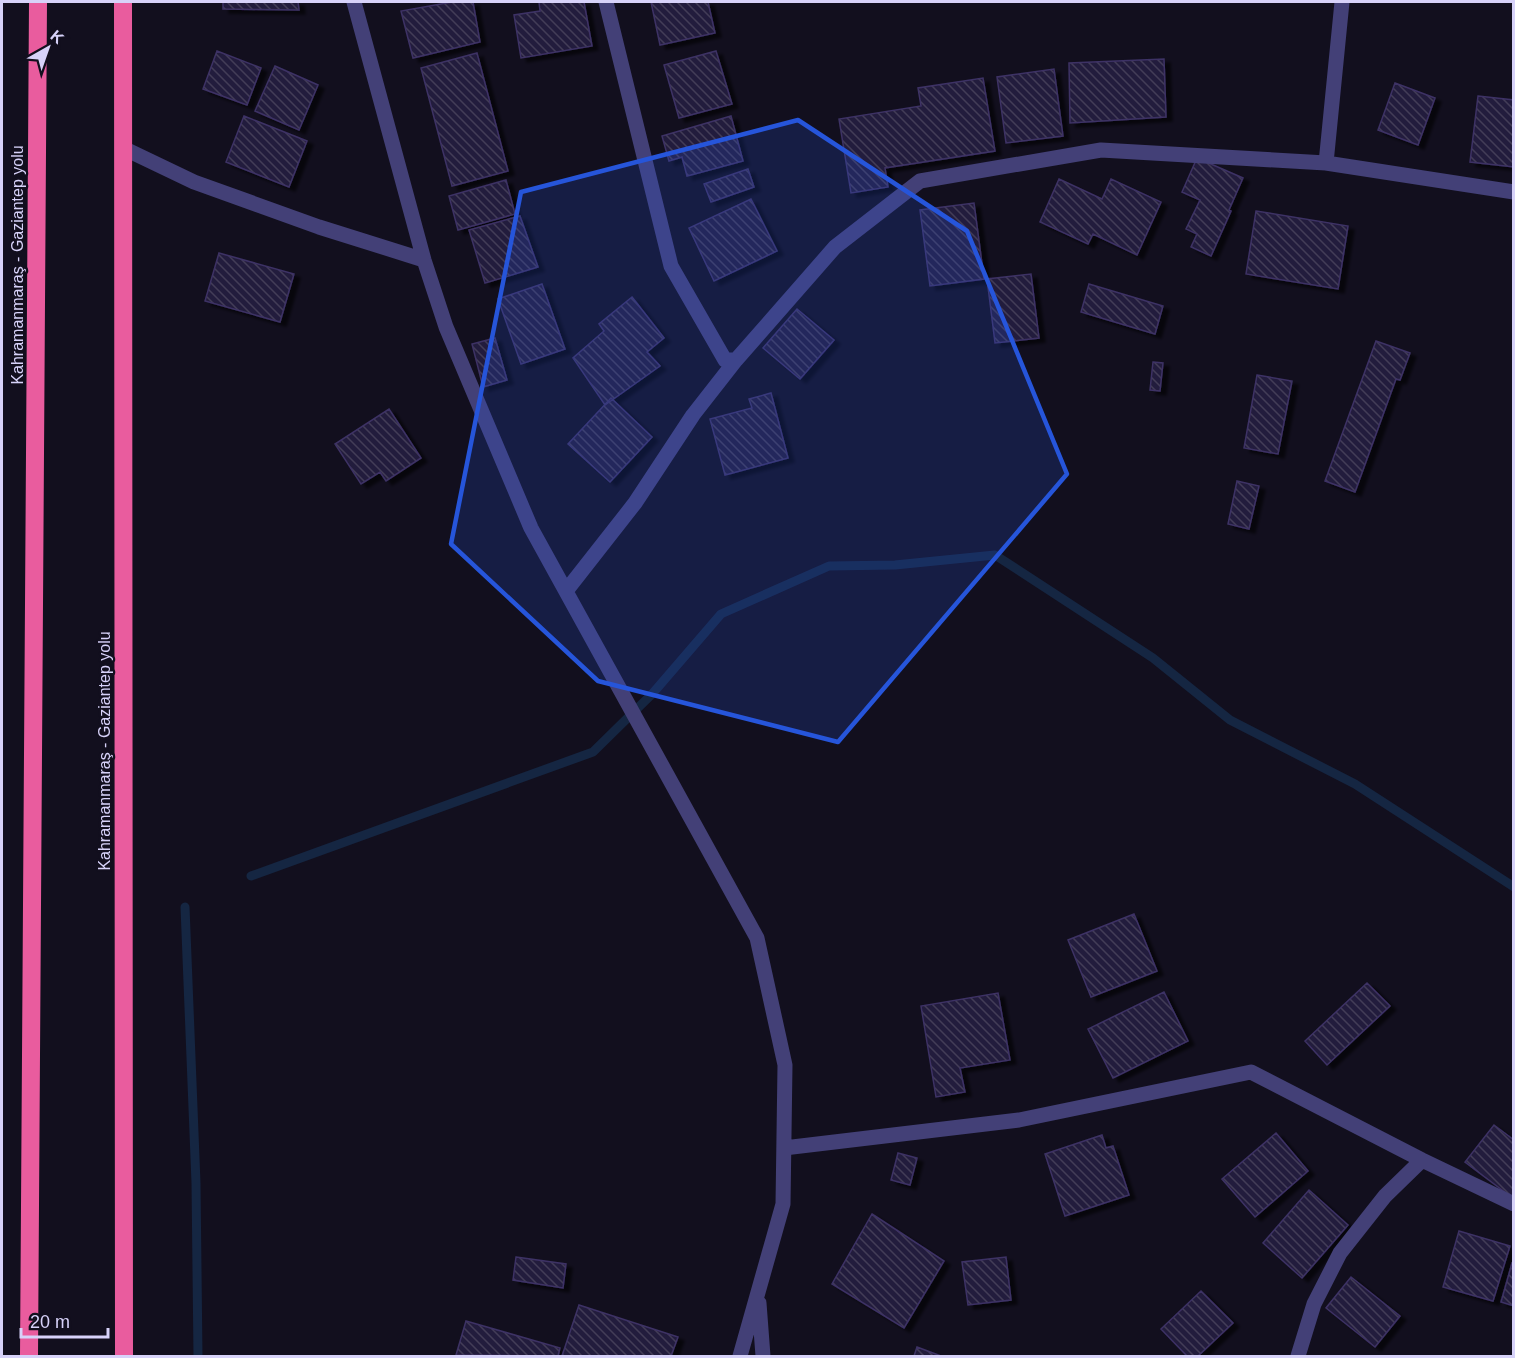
<svg xmlns="http://www.w3.org/2000/svg" width="1515" height="1358" viewBox="0 0 1515 1358" font-family="Arial,sans-serif">
<style>
.lines{fill:none;stroke-linecap:round;stroke-linejoin:round}
.stream{stroke:#152642;stroke-width:9}
.building{fill:url(#building-back-hatch);stroke:#3d3265;stroke-width:1.5;filter:url(#shadow)}
.minor{stroke:#434077;stroke-width:15}
.highway{stroke:#e95c9e;stroke-width:18}
.marked{fill:#2655da;fill-opacity:0.2;stroke:#2655da;stroke-width:4.5;stroke-linejoin:round}
.labels{text-anchor:middle;stroke-width:4.5;stroke-linejoin:round;paint-order:stroke}
.street-label{font-size:16px;fill:#d7d2f9;stroke:#120f1e}
</style>
<defs>
<pattern id="building-back-hatch" width="6" height="6" patternUnits="userSpaceOnUse" patternTransform="scale(1.5)"><rect width="6" height="6" fill="#241d3c"/><path d="M-1 5l2 2M0 0l6 6M5-1l2 2" fill="none" stroke="#433d59"/></pattern>
<filter id="shadow"><feDropShadow dx="6" dy="4" stdDeviation="1.5" flood-color="#0009"/></filter>
</defs>
<rect width="100%" height="100%" fill="#120f1e"/>
<g class="lines">
<path class="stream" d="M251,876L593,752L653,693L721,614L829,566L895,565L995,555L1153,658L1230,720L1355,784L1514,887
M185,907L196,1183L198,1356"/>
</g>
<path class="building" d="M223,2H298L299,10L223,9Z
M452,2H473L480,42L413,58L401,11Z
M539,2H584L592,46L521,58L514,15L540,11Z
M651,2H708L715,33L660,45Z
M217,51L261,68L247,105L203,89Z
M716,51L732,104L679,118L664,65Z
M477,53L508,171L452,186L421,68Z
M1164,59L1166,117L1070,123L1069,63Z
M275,66L318,85L299,130L255,111Z
M1054,69L1063,136L1006,143L997,77Z
M983,78L995,151L885,168L888,187L851,193L839,119L921,106L918,88Z
M1395,83L1435,98L1418,145L1378,130Z
M1478,96L1514,100V167L1470,162Z
M244,116L307,141L289,187L226,162Z
M731,116L743,161L687,176L682,157L669,161L662,136Z
M1197,158L1243,178L1229,210L1231,211L1211,256L1191,247L1197,234L1186,229L1200,200L1182,192Z
M748,169L754,187L711,202L704,184Z
M1059,179L1102,199L1111,179L1161,202L1137,255L1093,234L1088,244L1040,222Z
M506,180L515,214L458,230L449,196Z
M751,199L777,251L714,281L689,228Z
M974,203L984,279L930,286L920,210Z
M1256,211L1348,226L1338,289L1246,274Z
M520,216L538,267L485,283L469,230Z
M219,253L294,274L280,322L205,301Z
M1031,274L1039,338L995,343L987,279Z
M542,284L565,349L521,364L498,299Z
M1089,284L1163,306L1155,334L1081,312Z
M632,297L664,338L647,352L660,366L605,405L573,358L604,331L599,324Z
M797,309L834,340L800,379L763,348Z
M495,338L507,380L483,387L472,344Z
M1376,341L1410,353L1400,380L1396,379L1355,492L1325,481Z
M1153,362L1163,363L1160,391L1150,390Z
M1257,375L1292,381L1278,454L1244,448Z
M771,393L788,458L725,475L710,419L752,408L749,399Z
M611,398L652,437L610,482L568,444Z
M389,409L421,458L386,481L380,472L361,484L335,444Z
M1237,481L1259,486L1249,529L1228,524Z
M1134,914L1157,971L1091,997L1068,940Z
M1367,983L1390,1006L1327,1065L1305,1041Z
M1164,992L1188,1041L1113,1078L1088,1029Z
M998,993L1010,1060L960,1068L965,1092L936,1097L921,1006Z
M1494,1125L1514,1140V1199L1465,1162Z
M1276,1133L1308,1171L1255,1217L1222,1179Z
M1102,1135L1106,1148L1113,1146L1129,1195L1065,1216L1045,1154Z
M898,1153L917,1158L910,1185L891,1180Z
M1309,1190L1348,1225L1302,1278L1263,1243Z
M872,1214L944,1261L904,1328L832,1284Z
M1459,1231L1510,1246L1493,1301L1443,1287Z
M516,1257L566,1264L563,1288L513,1280Z
M1006,1257L1011,1300L968,1305L962,1262Z
M1512,1263L1514,1264V1306L1501,1302Z
M1351,1277L1400,1316L1375,1347L1326,1308Z
M1201,1291L1233,1323L1198,1356H1187L1161,1329Z
M579,1305L678,1337L671,1356H562Z
M466,1321L560,1348L558,1356L456,1355Z
M917,1347L941,1356H914Z"/>
<g class="lines">
<path class="minor" d="M354,2L424,260L446,327L531,528L757,938L785,1065L783,1204L740,1356
M606,2L671,266L725,360H736
M123,148L194,182L319,227L424,260
M1326,163L1342,2
M566,591L635,503L693,415L736,360L835,247L920,181L1101,150L1326,163L1514,192
M784,1148L1019,1120L1251,1072L1422,1160L1514,1204
M759,1303L763,1356
M1298,1356L1314,1304L1340,1253L1385,1196L1422,1160"/>
<path class="highway" d="M123,2L124,1356
M29,1356L38,2"/>
</g>
<path class="marked" d="M798,120L967,231L1067,474L838,742L598,681L451,544L521,192Z"/>
<g class="labels">
<g class="street-label">
<text transform="translate(17 265) rotate(-90)" y="6">Kahramanmaraş - Gaziantep yolu</text>
<text transform="translate(104 751) rotate(-90)" y="6">Kahramanmaraş - Gaziantep yolu</text>
</g>
</g>
<rect width="1515" height="1358" fill="none" stroke="#d7d2f9" stroke-width="6"/>
<g transform="translate(48 48) rotate(40)" stroke="#120f1e" stroke-width="4.5" paint-order="stroke">
<path d="M0-4.5L10 22L0 15L-10 22Z" fill="#d7d2f9"/>
<text y="-9" font-size="16" font-weight="bold" text-anchor="middle" fill="#d7d2f9">K</text>
</g>
<path d="M21 1328v9h87v-9" fill="none" stroke="#d7d2f9" stroke-width="3"/>
<text x="30" y="1328" font-size="18" fill="#d7d2f9" stroke="#120f1e" stroke-width="4.5" paint-order="stroke">20 m</text>
</svg>
